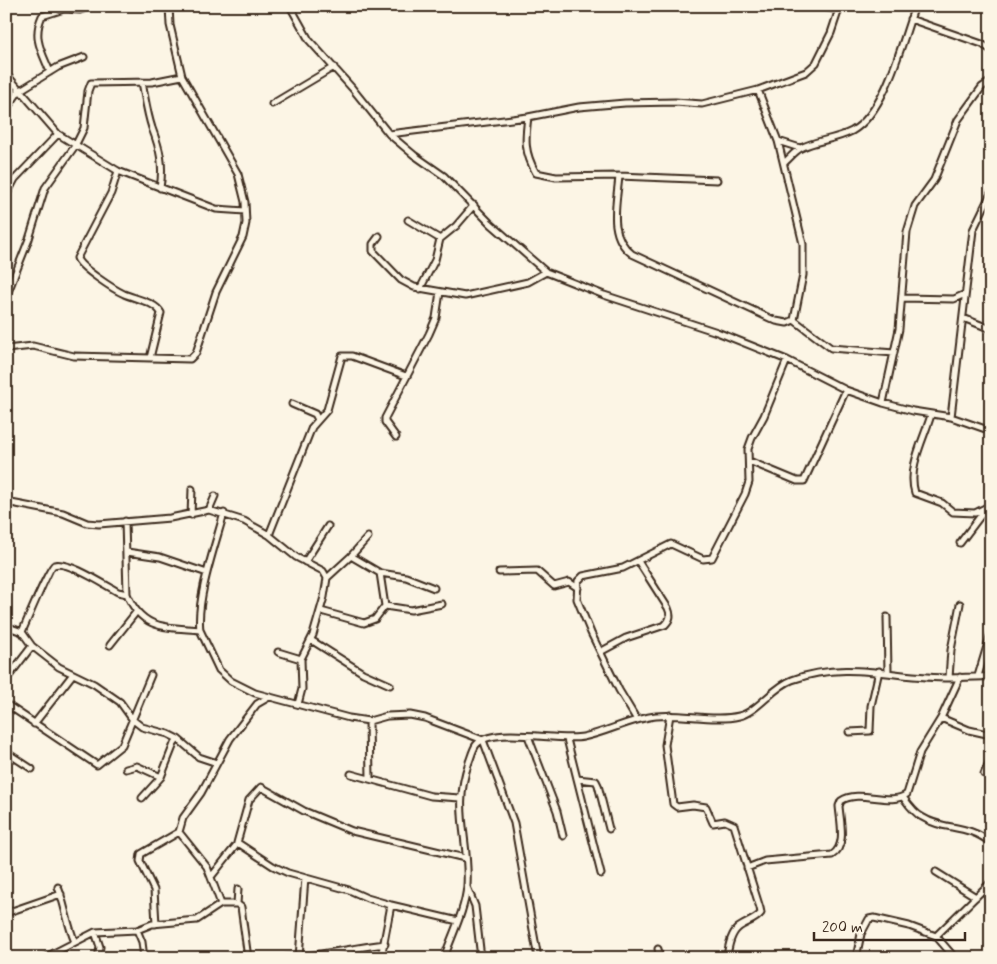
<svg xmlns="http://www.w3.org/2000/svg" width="997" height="964" viewBox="0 0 997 964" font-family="Mynerve,sans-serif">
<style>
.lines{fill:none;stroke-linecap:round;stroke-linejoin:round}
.minor-casing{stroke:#3b2a1e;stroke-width:9}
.minor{stroke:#fcf5e5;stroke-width:5}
</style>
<rect width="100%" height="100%" fill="#fcf5e5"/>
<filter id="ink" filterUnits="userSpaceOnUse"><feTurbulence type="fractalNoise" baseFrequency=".02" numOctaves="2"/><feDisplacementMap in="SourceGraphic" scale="10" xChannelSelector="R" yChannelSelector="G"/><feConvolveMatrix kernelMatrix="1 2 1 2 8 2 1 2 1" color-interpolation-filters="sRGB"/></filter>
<g filter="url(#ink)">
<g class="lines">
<defs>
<path id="minor" d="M290,6L309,40L352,88L389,134L414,155L444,176L490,223L546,272L604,295L717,332L787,360L846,390L883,403L913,411L951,417L991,431
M818,6L839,10
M910,19L982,44L991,50
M50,72C42,52 32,38 42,16L64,9L80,10L93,6
M6,74L58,134L118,171L216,209L245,211
M142,82C145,97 147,113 152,128C160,149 164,165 160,188
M758,90L778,141L803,244V275L794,320
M272,104L334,67
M6,110L19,91L58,67L84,57
M528,117C525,140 524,152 536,173L556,177L619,176L717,180
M389,134L528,117L579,107L625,103L675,102L702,104L758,90L806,72L816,63L831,33L840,6
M778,141L800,148
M784,163C789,159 795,151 801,148C816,140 835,140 852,131C886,112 902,41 915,6
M118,171L111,193L77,258C79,267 115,290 124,294C136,299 155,302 161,313L150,358
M619,176C617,203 607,235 632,254L776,321L787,323L794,320
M6,196L15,179L58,134
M408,220L440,239
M379,236L373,244V251L401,280L414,287L465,296L528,282L546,272
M420,289L435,260L440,239L456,226L474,205
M6,297L29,239L45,188L75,146L84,128L88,91L91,83L152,82L182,76
M902,298L954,299L965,294
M963,318L991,329
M794,320L831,348L894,353
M6,349L33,346L74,356L190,359L196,353L216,292L243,237L246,223L245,202L238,174L182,76L170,25L169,6
M883,403L899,329L907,232L915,206L934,180L958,120L982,87L991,81
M292,404L315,414L318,420
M931,415C924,439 907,468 915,493L942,503L953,512L975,513L987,507
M951,417L973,230L991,193
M396,437L385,422V418L429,334L436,318L440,292
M749,461L797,481H804L846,390
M6,502L63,513L87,523L99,524L170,518L209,510L244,521L269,535L296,557L323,571L327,578L324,597L313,635L301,659L302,689L298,704
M209,510L215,496
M191,515L192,489
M125,521L127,594C142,631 168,627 200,630L219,670L231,681L255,693L349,718L369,721L387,716L410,715L425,718L483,740L514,823L538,958
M269,535L312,427L327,410L342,356H352L406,376
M960,543L991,502
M127,552L160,557L207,573
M351,556L380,573L406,577L434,588
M305,562L328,526
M499,572L537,571L554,586L569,582L578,588
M380,573L385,606
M327,578L351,556L368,537
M321,611L364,623L375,619L385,606L411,610L442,604
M887,617L888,672
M6,626L22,632L32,646L59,667L94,684L120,702L133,720L142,727L168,734L178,739L199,757L217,763
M200,630C196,599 215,546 224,513
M22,632C26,623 50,566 54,565C67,560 105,585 118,592L127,594
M311,640L363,673L390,685
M110,645L137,611
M602,651L626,638L665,625C671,619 671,615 668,608L638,561
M278,652L301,659
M978,676L991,633
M949,678L951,650L960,604
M6,680L32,646
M6,704L97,765L122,745L151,675
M670,715L665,745L673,804L677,807L693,805L706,807L713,823L725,821L734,825L760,908L761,913C755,921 745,922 738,928C730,935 728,948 727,958
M941,718L969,730L991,735
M637,720L619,690L591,633L577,599L578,581L583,576L623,568L671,544L703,559L712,558L745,494L749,482L748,449L752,438L764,416L787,360
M369,721L370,778
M34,724L73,674
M849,732L870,731L871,706L879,671
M528,736L557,811L563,836
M567,739L601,874
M6,752L32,769
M126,769L137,766L161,777
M351,774L431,796L460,798
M984,774L991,758
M577,779L596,781L598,785L609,829
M903,797C908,804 914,813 922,817C944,831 967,823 991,843
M142,798L161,777L174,744L178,739
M179,832L207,867L221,904
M237,843L249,800L261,787L304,811L352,831L465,858
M747,868L765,861L832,855C847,846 840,821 839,806L841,801C860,788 890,807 907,794L920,752L941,718L960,677
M936,872L976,897
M211,877L238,843L273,866L288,873L349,890L367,898L391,905L458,921
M58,887C65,905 67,924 75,942
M467,887L475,906L481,958
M984,889L991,900
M237,904L238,889
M9,912L61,894
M156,924L154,890L140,861L141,854L179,832L183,818L201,793L230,739L257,704L269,697
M137,930L142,942L144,958
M95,932L100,947L98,958
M936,936L955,958
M658,949L660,958
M299,957L305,878
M44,958L95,932L137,930L152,924L197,920L221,904H237L241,907L248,958
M286,958C320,956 352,948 385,944
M381,958L391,905
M444,958C452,935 465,910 467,886C470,841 452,809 469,762C471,757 473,749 476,745C492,725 558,742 583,737C608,732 630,719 656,716C682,713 714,722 739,716C757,712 773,687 792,680C847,660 894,678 949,678C963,678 977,676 991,677
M856,958L861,934L869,919L874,918L909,926L936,936L991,882"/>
</defs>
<use href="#minor" class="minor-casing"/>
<use href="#minor" class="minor"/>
</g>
</g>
<rect width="997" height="964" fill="none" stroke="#fcf5e5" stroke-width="25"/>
<rect x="12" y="12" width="972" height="939" fill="none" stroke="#3b2a1e" stroke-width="2" filter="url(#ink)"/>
<path d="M814 932v8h151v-8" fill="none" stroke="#3b2a1e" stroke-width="2.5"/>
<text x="822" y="932" font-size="15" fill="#3b2a1e" stroke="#fcf5e5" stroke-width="4" paint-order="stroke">200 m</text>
</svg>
